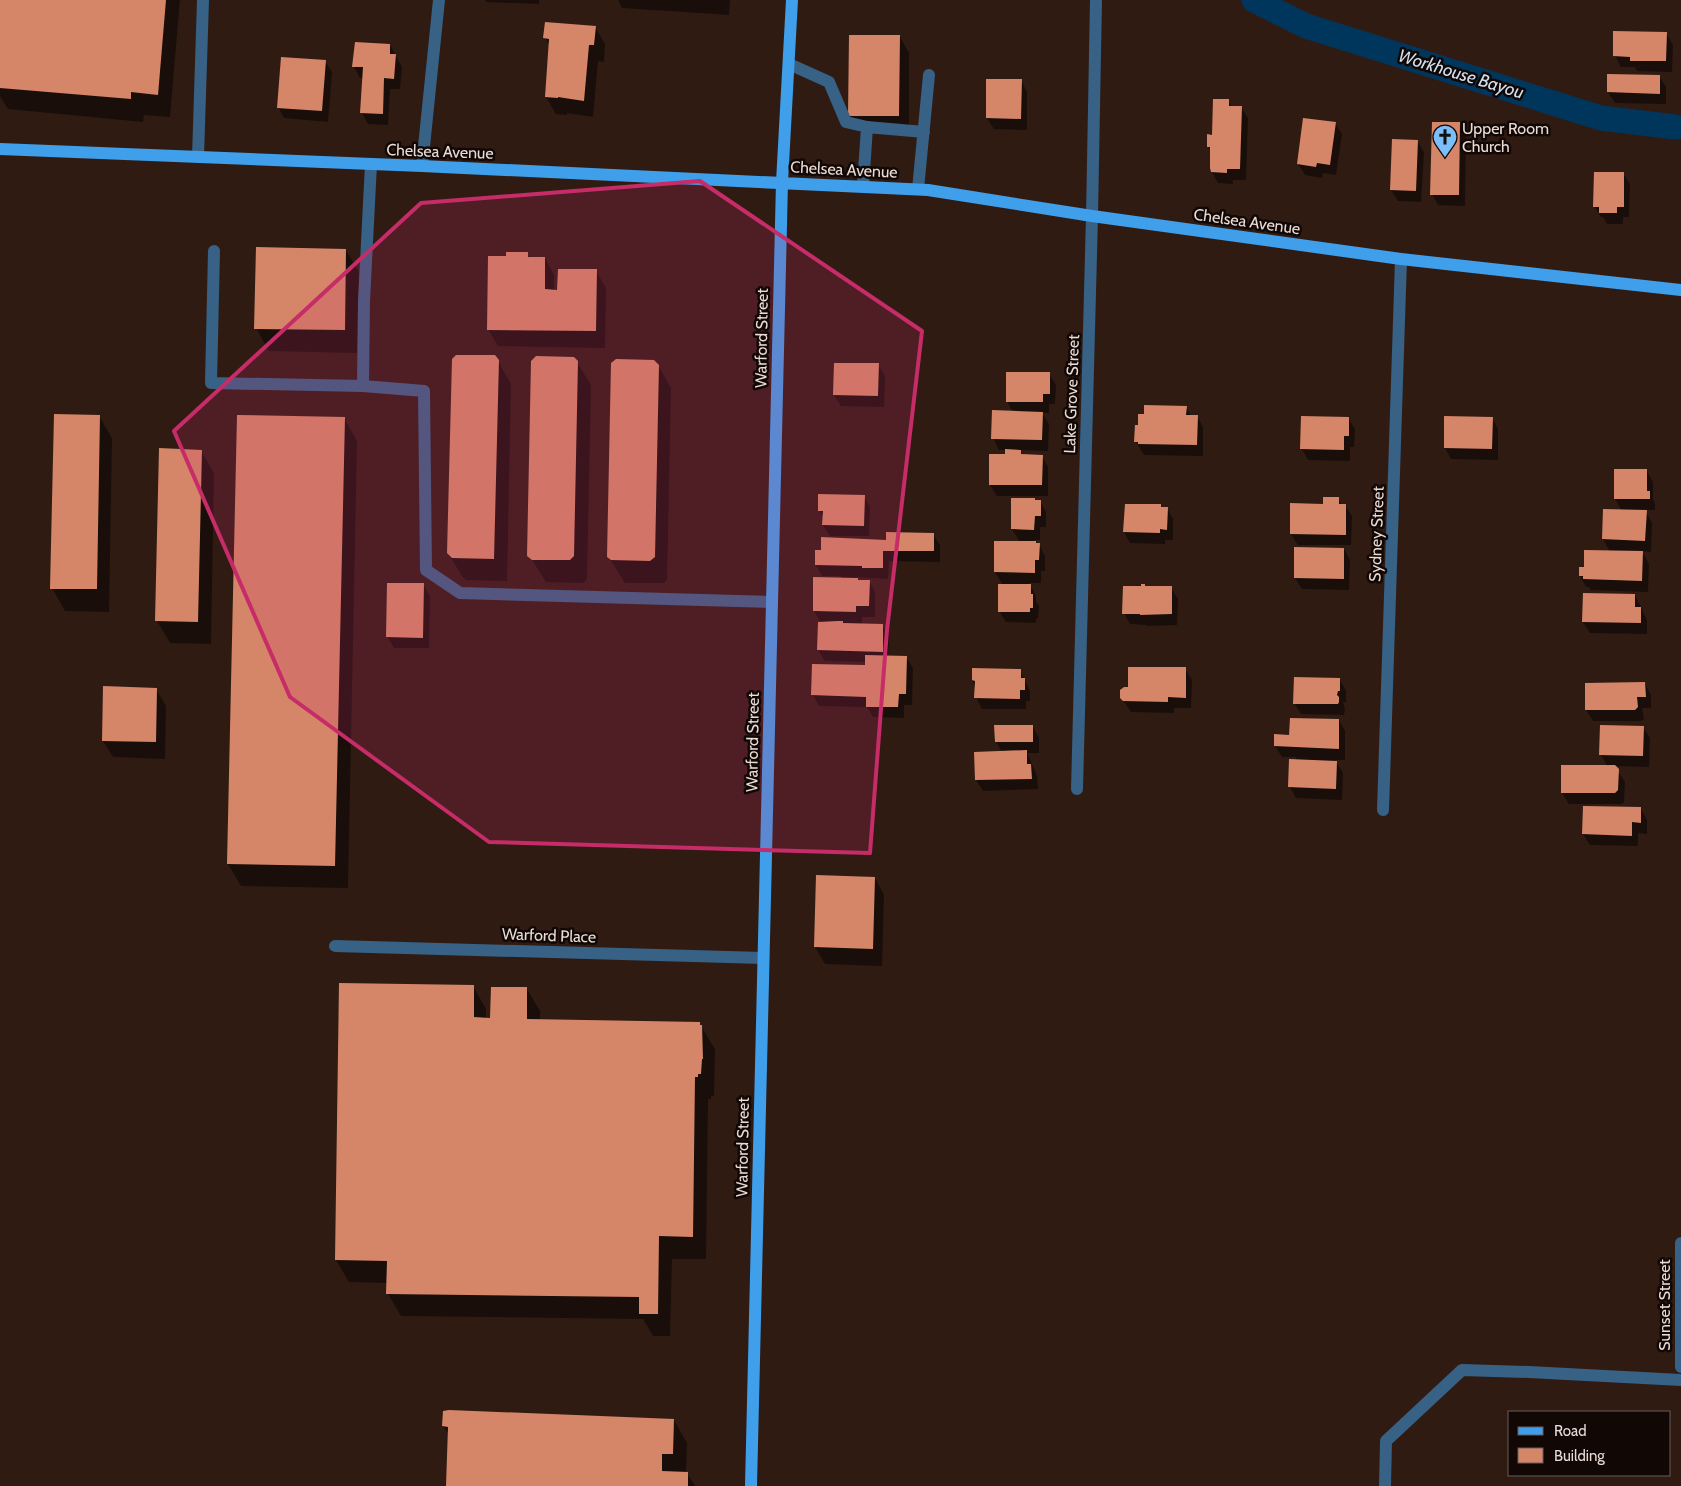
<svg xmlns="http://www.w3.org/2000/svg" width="1681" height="1486" viewBox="0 0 1681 1486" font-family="Cabin,sans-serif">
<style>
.shadow{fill:#0007}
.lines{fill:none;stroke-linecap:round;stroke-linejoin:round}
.canal{stroke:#00365c;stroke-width:25}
.building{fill:#d68668}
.minor{stroke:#376185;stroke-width:12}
.major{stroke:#409fea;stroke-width:12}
.marked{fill:#c62c67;fill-opacity:0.2;stroke:#c62c67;stroke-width:4;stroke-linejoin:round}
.labels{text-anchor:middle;stroke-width:5;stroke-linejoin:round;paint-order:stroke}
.poi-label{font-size:16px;fill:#eadbd5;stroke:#110805;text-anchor:start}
.street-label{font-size:16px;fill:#eadbd5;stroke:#110805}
.water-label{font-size:18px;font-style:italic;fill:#cfdfef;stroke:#110805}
</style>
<rect width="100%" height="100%" fill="#301b13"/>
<path class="shadow" d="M0,0H180L170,117L144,115L143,122L8,109L0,96Z
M485,0H539V4L486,2Z
M618,0H730L729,15L622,8Z
M595,27L605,44L604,62L598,61L593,117L567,113V115L556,114L546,97L550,47L545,38Z
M1666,33L1673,45L1672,72L1637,71L1635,67H1621L1615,56Z
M900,37L909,53V133L859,132L849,115Z
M390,45L402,67L400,89H390L388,125L368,124L362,113L363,78H360L354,67Z
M325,61L332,72L328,122L284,118L278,107Z
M1609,75L1659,76L1666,87V104L1615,103L1608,92Z
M987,80H1021L1027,92V130L994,129L987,118Z
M1228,100L1232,107H1241L1248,118L1246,180H1233V184L1218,183L1212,172V153L1208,146Z
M1335,123L1342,134L1336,175L1323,173L1322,178L1305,175L1298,164Z
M1459,123L1466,134L1465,206L1438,205L1432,194Z
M1417,141L1424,152L1421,202L1398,201L1391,190Z
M1623,173L1630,184L1629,217H1623V224H1607L1603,217H1601L1594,206Z
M346,250L359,272L357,353L269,351L256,328Z
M527,253L530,258H545L554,275V291H559L596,271L606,288L605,348L498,346L488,329L507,258Z
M498,361L511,384L507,581L466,580L462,576L448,553Z
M577,362L591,385L587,579L583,583L546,582L529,555Z
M658,365L671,388L667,580L664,583H625L608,556Z
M878,365L885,376L884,407L841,406L834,395Z
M1049,374L1056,385L1055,404H1049V413H1042L1049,424L1048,451L1020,450L1023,456H1042L1048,467V496H997L990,485L1007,455V450H999L993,438L1013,412L1007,401Z
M1186,407L1191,416H1197L1203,427V456L1145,455L1142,452L1136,441Z
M99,416L112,438L109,612L65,611L52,588Z
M344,418L357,441L348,888L241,886L228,864Z
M1348,418L1355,429L1354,447H1350V461L1308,460L1302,449Z
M1446,418H1492L1498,429V460L1451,459L1445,448Z
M201,451L214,473L211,644L170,643L157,621Z
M1615,470L1647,471L1653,482V499L1655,504V510H1645L1652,523L1651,552L1642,551L1649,564L1648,592L1591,590L1589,587H1586L1580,576L1585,568L1610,552L1603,539L1622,511L1615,499Z
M864,496L870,507L869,536H830L823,525L824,518L819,510Z
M1338,499L1342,505H1345L1352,516L1351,545H1298L1291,534L1324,505Z
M1035,501H1040L1046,512V527H1040V540H1034L1037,544H1039L1045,556V571H1041V583H1029L1036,596V602L1039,606L1038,619L1036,618V623L1006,622L999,611L1003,585L995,572L1020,542L1012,529Z
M1126,505L1167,508L1173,519V540H1165V544L1130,543L1124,532Z
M933,534L940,545V562L889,561L888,579L856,577L859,581H869L875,592V617H862V624L882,625L889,636L888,657H906L913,668L912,705H904V718L873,717L867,707L819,706L813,695V665L867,666V662L825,661L818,650L821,623L814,611L841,579V576H822L816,565V551Z
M1344,549L1350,560L1349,590L1302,589L1295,578Z
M423,584L430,596L429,648H394L387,636Z
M1145,585L1146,587L1171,588L1178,599L1177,625L1147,626L1146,625L1130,624L1124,613V587Z
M1635,595L1647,620V634L1590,633L1583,622Z
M1185,669L1192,680L1191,708H1174V713L1131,712L1121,697Z
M1020,670L1030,691V701H1026V709H982L976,697L973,680Z
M1340,680L1346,691V702H1343L1345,709L1344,715L1301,714L1294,703Z
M1645,684L1651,695V708H1642L1644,719L1641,721H1593L1586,710Z
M156,689L166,706L165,759L113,757L103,741Z
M1339,720L1345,731V760H1335L1343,773L1342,800L1296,798L1290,787L1297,761L1296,757H1282L1275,746Z
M996,727H1033L1039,738V753H1027L1037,776L1038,789L983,791L976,780L975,753L1002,752L996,742Z
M1643,727L1650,738L1649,767L1614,766L1625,782L1624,802L1622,804H1569L1562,793L1607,766L1601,755Z
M1584,807L1641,809L1647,820V834L1638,833V846L1590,845L1583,834Z
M875,878L884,895L882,966L825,964L815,947Z
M473,986L486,1009V1019H492L527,989L540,1011V1021L699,1023L715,1049L714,1096H711V1099H708L706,1259H672L670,1336H653L643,1319L401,1316L388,1294V1283L349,1282L336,1260Z
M674,1420L687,1443L686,1473H687L695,1486H447L449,1435L443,1426Z"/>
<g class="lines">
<path class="canal" d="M1254,0L1306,26L1601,118L1675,127"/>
</g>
<path class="building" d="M0,0H166L158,95L131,92V99L0,88Z
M545,22L596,26L594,45H589L584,101L558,97V98L545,97L549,39L543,38Z
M1613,31L1667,32L1666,61H1630V57L1613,56Z
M849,35H900L899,116H848Z
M355,42L390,44V54H396L394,79L384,78L383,114L360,113L363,67H352Z
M281,57L326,60L322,111L277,108Z
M1607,74L1660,75V94L1607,92Z
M986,79H1022L1021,119L986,118Z
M1213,99H1229V106H1242L1240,169H1227V173L1211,172L1210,168V147H1207V134L1212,135Z
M1303,118L1336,122L1330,165L1317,163L1316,167L1297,164Z
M1432,122H1460L1459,195H1430Z
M1392,139L1418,140L1416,191L1390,190Z
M1594,172H1624V207H1617V213H1599V207H1593Z
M256,247L346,249L345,330L254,329Z
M506,252H528V257H545V289L557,290L558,269H597L596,331L487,330L488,256H506Z
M456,355H495L499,360L494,559L452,558L447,553L452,359Z
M536,356L574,357L578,361L574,556L570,560H532L527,556L531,361Z
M616,359L654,360L659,365L655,557L650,561L611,560L607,557L611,363Z
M834,363H879L878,396L833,395Z
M1006,372H1050V394H1043V402H1006Z
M1144,405L1187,406L1186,415H1198L1197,445L1138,444V442H1134L1135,425H1138V414H1144Z
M992,410L1043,412L1042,440L991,439Z
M54,414L100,415L97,589H50Z
M237,415L345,417L335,866L227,864Z
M1301,416L1349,417V436H1344V450L1300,449Z
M1444,416L1493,417L1492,449L1444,448Z
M159,448L202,450L198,622L155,621Z
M1005,449L1021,450V454L1043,455L1042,485H989V454H1005Z
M1614,469H1647V491H1650V499H1614Z
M818,494L865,495L864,526L822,525L823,511H818Z
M1323,497H1339V504H1346V535L1290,534V503L1323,504Z
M1011,498H1035V500H1041V516H1035L1034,530L1011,529Z
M1125,504H1161V507H1168L1167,530L1160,529V533L1123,532Z
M1603,509L1647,510L1645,541L1602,539Z
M886,532L934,533V551H883V568H862V566L815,565V550H821V537L886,540Z
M994,541H1036V543H1040L1039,560H1035V573L994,572Z
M1294,547L1344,548V579L1294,578Z
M1584,550L1643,551L1642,581L1583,579V576H1579V567H1584Z
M813,577L858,578V580H870L869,606H856V612L813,611Z
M387,583H424L423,638L386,637Z
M998,584H1031V594H1033V608H1030V612H998Z
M1141,584H1145V586H1172V614L1140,615V614H1122L1123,586H1141Z
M1583,593L1635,594V607H1641V623L1582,622Z
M838,621H843V623L883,624V652L817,650L818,622Z
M865,655L907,656L906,694H899L898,707H866V697L811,695L812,664L865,665Z
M1128,667H1186V698L1168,697V702L1123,701L1120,698V690L1124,687H1128Z
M972,668L1021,669V678H1025V690H1020V699L974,698L975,681L972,680Z
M1294,677L1340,678V691H1338L1337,695L1339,697V702L1338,704H1293Z
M1645,682L1646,697H1637L1638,707L1635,710H1585V683Z
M103,686L157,688L156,742L102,741Z
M1290,718L1339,719V749L1274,746V734L1289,735Z
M994,725H1033V742H995Z
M1600,725L1644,726L1643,756L1599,755Z
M1027,750V764H1031L1032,779L975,780L974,752Z
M1289,759L1337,761L1336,789L1288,787Z
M1561,765H1615L1619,769L1618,790L1615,793H1561Z
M1583,806L1641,807V823L1632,822V836L1582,834Z
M816,875L875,877L873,949L814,947Z
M339,983L474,985V1017L490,1018L491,987H527V1019L700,1022V1025H702L703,1059H702L701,1074H698V1077H695L693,1237L659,1236L658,1314H639V1297L386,1294L387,1261L335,1260Z
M449,1410L674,1419L673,1454H662V1471L688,1472V1486H446L448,1427L442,1426L443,1411Z"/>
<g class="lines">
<path class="minor" d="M789,64L829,82L846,122L867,127
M198,157L203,0
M371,164L364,301L363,386L424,391L426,570L460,593L772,602
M422,166L439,0
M863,186L867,127L924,132
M918,189L929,75
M214,251L211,383L363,386
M1077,789L1092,216L1096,0
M1383,810L1401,259
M335,946L763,958
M1681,1243V1367
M1385,1486L1386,1441L1462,1370L1529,1372L1681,1380"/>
<path class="major" d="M0,149L422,166L928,190L1092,216L1401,259L1681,290
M751,1486L782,182L792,0"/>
</g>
<path class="marked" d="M700,181L922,331L887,630L870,853L489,842L290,697L174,431L421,203Z"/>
<defs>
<symbol id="church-pin" viewBox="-11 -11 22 30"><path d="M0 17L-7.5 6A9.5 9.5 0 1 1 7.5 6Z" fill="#7bbef9" stroke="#110805"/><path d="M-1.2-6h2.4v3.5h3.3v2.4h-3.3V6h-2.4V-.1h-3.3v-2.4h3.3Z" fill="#111"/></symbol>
</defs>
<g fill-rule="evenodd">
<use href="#church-pin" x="1431" y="123" width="28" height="38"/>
</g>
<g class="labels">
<g class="poi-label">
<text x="1462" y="134">Upper Room<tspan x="1462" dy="18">Church</tspan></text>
</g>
<g class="street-label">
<text transform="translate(440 151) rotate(2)" y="6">Chelsea Avenue</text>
<text transform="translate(844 169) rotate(3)" y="6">Chelsea Avenue</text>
<text transform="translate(1247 221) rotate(8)" y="6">Chelsea Avenue</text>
<text transform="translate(761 338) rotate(-89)" y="6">Warford Street</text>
<text transform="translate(1071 394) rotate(-88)" y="6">Lake Grove Street</text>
<text transform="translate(1376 534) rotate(-88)" y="6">Sydney Street</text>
<text transform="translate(752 742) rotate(-89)" y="6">Warford Street</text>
<text transform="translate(549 935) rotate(2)" y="6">Warford Place</text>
<text transform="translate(742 1147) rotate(-89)" y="6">Warford Street</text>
<text transform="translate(1664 1305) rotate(-90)" y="6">Sunset Street</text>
</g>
<g class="water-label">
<text transform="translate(1461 74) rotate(17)" y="6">Workhouse Bayou</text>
</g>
</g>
<rect x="1508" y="1411" width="162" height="65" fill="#110805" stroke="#685c58"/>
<rect x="1518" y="1427" width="25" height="8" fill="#409fea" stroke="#685c58"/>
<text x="1554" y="1436" font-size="15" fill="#eadbd5">Road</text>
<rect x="1518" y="1448" width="25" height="15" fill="#d68668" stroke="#685c58"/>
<text x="1554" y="1461" font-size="15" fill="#eadbd5">Building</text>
</svg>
